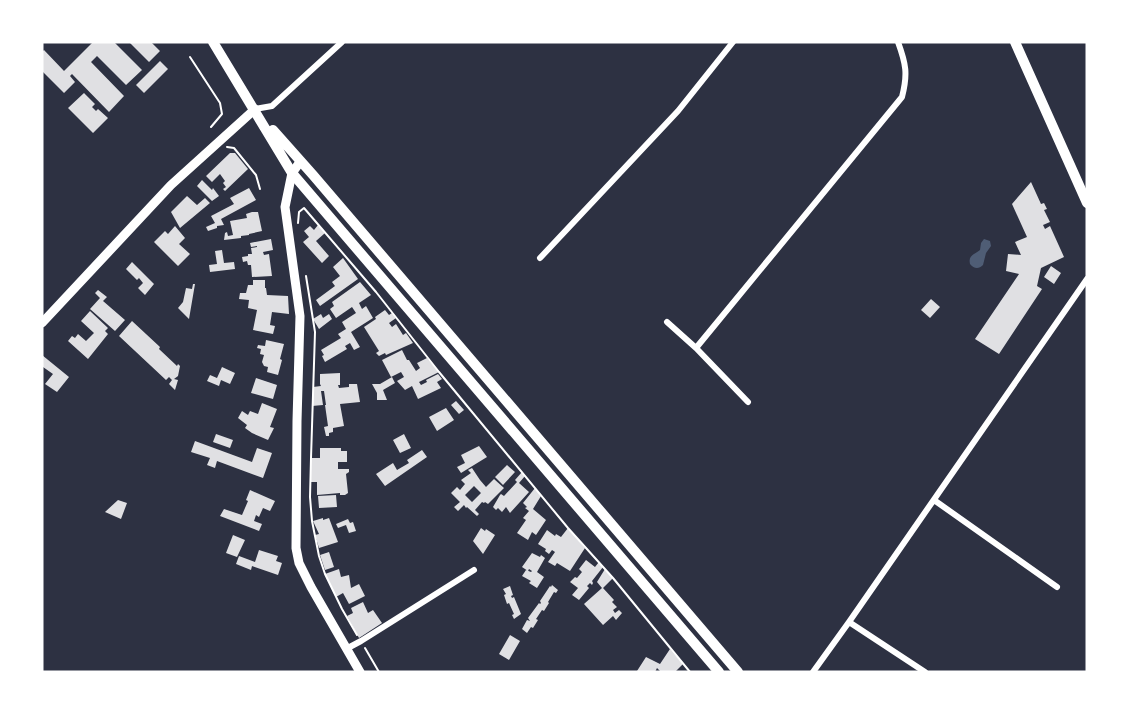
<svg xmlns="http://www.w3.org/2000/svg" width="1129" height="714" viewBox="0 0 1129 714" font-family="'Libre Baskerville',serif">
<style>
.water{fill:#4f5d75}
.building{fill:#e0e0e3;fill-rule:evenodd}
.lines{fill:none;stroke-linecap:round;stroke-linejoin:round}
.path{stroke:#fff;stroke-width:2}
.minor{stroke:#fff;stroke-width:6}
.tertiary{stroke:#fff;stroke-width:9}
.secondary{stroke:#fff;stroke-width:10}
.primary{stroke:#fff;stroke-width:10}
</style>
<rect width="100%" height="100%" fill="#2d3142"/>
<path class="water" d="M984,239L990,241L991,246L986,253L983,265C979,269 974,269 970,264C968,255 974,255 980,250L981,243Z"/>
<path class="building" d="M93,42H114L142,70L126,85L97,56L91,62L124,96L109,112L72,74L70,76L75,82L64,93L42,71V52L44,50L64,71Z
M129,42H151L160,51L149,62Z
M160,61L168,69L144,93L136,85Z
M84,93L95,104L92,107L96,111L98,109L108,118L93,133L68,108Z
M230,153H235L248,169L225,191L223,189L226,187L223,183L225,181L220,174L212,182L206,176Z
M202,180L212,190L213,188L219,196L212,201L197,186Z
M1031,182L1041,204L1044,203L1047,209L1044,210L1050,222L1043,225L1045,229L1050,226L1064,257L1041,268L1037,286L1042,289L999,354L975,339L1019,274L1006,271L1008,254L1021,255L1015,242L1027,237L1012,204Z
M249,188L256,200L221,219L224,225L217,226V228L208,231L206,227L215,223L211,216L234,204L230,198Z
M187,196L197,205L205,198L210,203L180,228L171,212Z
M252,212H258L262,231L249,234V235L241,236V238L224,240L225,233L227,232L228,236L233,235L230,221L247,218L246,214Z
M318,225L325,233L316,241L329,256L322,263L303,242L309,237L304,231L310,226L314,230Z
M175,226L185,238L179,244L190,254L178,266L154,242L165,231L168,234Z
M271,239L273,250L263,252L264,255L269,254L272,276L252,277L251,265H248L247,261L243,262L242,257L248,256V254H252L251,248L257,247V246L251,247L250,243Z
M222,250L224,263L234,262L235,269L210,272L209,265L217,264L215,251Z
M343,258L358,279L320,306L316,300L335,286L332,282L340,276L333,267Z
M132,262L154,284L145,295L138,288L143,283L139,278L137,280L126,269Z
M1051,266L1061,273L1054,284L1044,277Z
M253,280H265V288H266L267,295L288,296L289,314L272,312L270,325L275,326L273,334L253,330L257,310L248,308L249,300L239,299L240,293H246L248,285H253Z
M360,282L371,295L359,303L362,309L366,306L373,318L351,332L360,347L354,350L350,343L345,346L347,349L325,362L322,356L324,355L321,350L341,338L338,334L346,329L342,322L356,313L352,307L336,318L330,309L334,306L332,302Z
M193,284H195L189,319L178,308L183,302L186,288L192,289Z
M98,290L107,297L103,301L125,320L115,331L90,309L100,298L95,293Z
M931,299L940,307L930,318L921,310Z
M385,310L389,315L392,313L396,318L389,323L392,327L396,324L403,335L406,333L413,343L386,355L385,353L379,356L376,353L379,351L364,327L376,319L375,317Z
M90,311L108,328L105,331L108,334L88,359L68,341L72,336L75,338L78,334L86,341L94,333L81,321Z
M321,314L323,318L329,314L332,319L319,329L313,319Z
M132,321L160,347L159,349L177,366L178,364L180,366L178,376L174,379L178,380L175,390L169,384L172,380L169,377L166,380L119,336Z
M266,340L284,344L280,359L282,360L278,375L267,372L268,367L264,366L262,362L264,355L260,354L261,349L257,348L258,345L265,346Z
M402,350L407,360H409L416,371L420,368L417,363L427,358L439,372L419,382L421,385L427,382L426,380L438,374L442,379L437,382L441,388L418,399L412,386L405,390L397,381L404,377L401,372L391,377L382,360Z
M42,355L69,377L57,392L45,384L53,374L43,367L42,369Z
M222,367L235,373L230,384L221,380L219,386L207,381L210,375L217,378Z
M340,373V385H338L339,388L349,387V384H357L360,402L340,404L344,426L333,428V432L329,433V436H326L324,427L328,426L325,405H326L324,391H321L323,405L312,406L313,387L321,386L320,384V374Z
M392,377L395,383L383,390L387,400H377V393L372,384H380Z
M256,378L277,385L273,399L251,393Z
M456,401L464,410L459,414L451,405Z
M262,403L277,409L270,427L274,428L268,440L252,433L245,428L247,425L238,418L242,411L248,415L250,411L258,414Z
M446,408L454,420L437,431L429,417Z
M216,434L233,440L230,448L213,442Z
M404,434L411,448L400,453L393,440Z
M195,441L252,462L257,448L272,453L263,478L217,461L215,468L207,465L210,458L191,452Z
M479,446L487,457L461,473L457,467L465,463L461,455Z
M320,448H341V451H347V462H338V469H349V472L346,474L348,493L345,495H340V493L317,495V482H311V458H320Z
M422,450L427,457L385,486L376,474L393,463L397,470L409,463L407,460Z
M507,465L515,472L503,485L495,477Z
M472,468L480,480L486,487L494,479L504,488L488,504L485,502L484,503L482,502L475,510L479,514L477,516L467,507L466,508L464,505L458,511L454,507L460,502L451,493L457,487L460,490L465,484L461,480L471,473L468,470ZM474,486L481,493L472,502L465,495Z
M522,472L525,476L519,483L529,492L510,513L506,507L502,512L498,508L496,510L493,507L500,495L501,494L504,496L517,482L515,480Z
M535,488L541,496L533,509L546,520L536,535L532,532L528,540L517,533L526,520L523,518L529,511L525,508L527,507L523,503Z
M250,490L275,501L270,511L263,508L259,517L256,515L254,521L262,524L259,531L220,516L224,509L242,515L248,501L246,500Z
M336,495L337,507L319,508L318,496Z
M118,500L127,503L121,519L105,512Z
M323,518V520L329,518L338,542L319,548L315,535L319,534L313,521Z
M348,519L350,523L353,522L356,531L349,533L346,525L338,528L336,524Z
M481,528L485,531L486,529L495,535L483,554L473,541Z
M568,528L585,548L570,571L557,563L555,566L548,562L555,552L552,550L549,554L545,551L546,549L538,544L547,530L555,536L556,534L561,537Z
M233,535L245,540L237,557L226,553Z
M259,550L278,556L276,561L282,563L278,575L252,566L251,570L236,564L239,556L255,562Z
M329,552L334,567L325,570L320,555Z
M532,553L540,557L541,555L545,558L537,572L544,577L537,588L529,583L531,581L522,576L526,570L531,572L532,571L529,569L528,571L522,567Z
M586,560L595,567L599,562L603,567L592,581L593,583L592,585L590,583L587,586L589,588L579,600L572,595L578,588L570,582L575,577L577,578L582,572L579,569Z
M339,569L341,577L349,575L351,588L359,584L365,596L349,604L343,593L336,597L325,574Z
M605,569L613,578L603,588L614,600L612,602L617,607L613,610L615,613L619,610L622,613L616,620L613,616L603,625L584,604L602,588L597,582Z
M552,585L558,590L556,593L554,592L548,602L549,603L544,611L542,610L536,619L538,620L533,628L531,627L527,633L522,629L527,620L530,621L528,618L539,603L540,604L541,603L540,601L550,586L551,587Z
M510,586L513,595L511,596L512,598L514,597L521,614L514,619L512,615L514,614L509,603L507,604L504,595L506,594L503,589Z
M363,602L368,613L373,610L382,623L359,638L347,616L353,613L351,608Z
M510,635L520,641L509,660L499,654Z
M670,649L683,664L675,672H661L657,668L655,672L637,671L646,657L660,664Z"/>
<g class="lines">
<path class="path" d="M190,57L220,103L222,114L211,127
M227,147L234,148L256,175L260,189
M298,223L299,212L304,208L376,292L439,372L568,528L613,578L690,672
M306,276L315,332L311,458L310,497L312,521L319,556L325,574L342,609L357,635
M365,648L379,672"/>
<path class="minor" d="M255,109L272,106L342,42
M540,258L678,111L733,42
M667,322L696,348L748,402
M696,348L902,97C908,74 906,64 898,42
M934,500L1057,587
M849,622L925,672
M346,649L361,641L474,570
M813,672L849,622L1087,279"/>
<path class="tertiary" d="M300,162L292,173L285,207L300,316L297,421L296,548L299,563L311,587L360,672
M42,323L171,185L255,109"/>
<path class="secondary" d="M213,42L292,173L719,672
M273,130L313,175L738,672"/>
<path class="primary" d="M1015,42L1087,203"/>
</g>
<rect width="1129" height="714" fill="none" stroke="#ffffff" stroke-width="87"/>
</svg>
